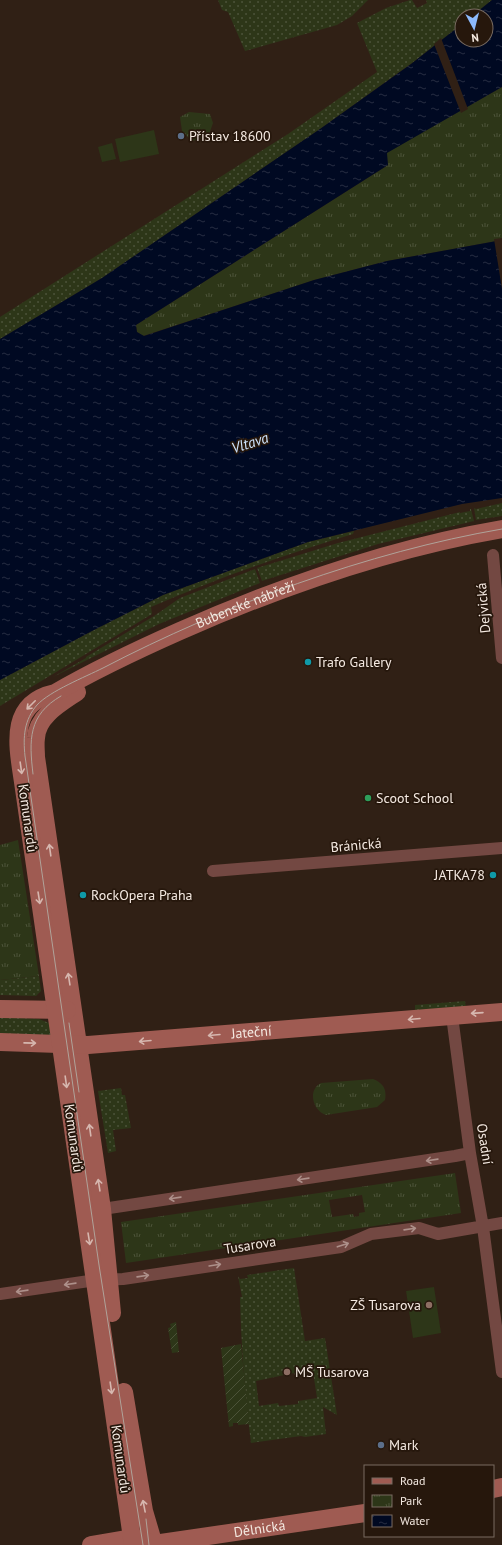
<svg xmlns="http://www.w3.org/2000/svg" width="502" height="1545" viewBox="0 0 502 1545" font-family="'PT Sans',sans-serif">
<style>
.grass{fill:url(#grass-dots);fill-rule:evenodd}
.park{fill:url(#park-tufts);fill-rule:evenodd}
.garden{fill:url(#garden-furrows)}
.pitch{fill:#2d3618}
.water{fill:url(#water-ripples)}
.pier{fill:#302015}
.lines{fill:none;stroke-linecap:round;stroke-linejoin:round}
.street{stroke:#734842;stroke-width:12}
.secondary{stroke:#9f5b52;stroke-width:18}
.tram{stroke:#b0a39a;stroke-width:1}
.oneway{stroke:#d6b7af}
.oneway2{stroke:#ad908a}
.service-dot{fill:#5c6f8a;stroke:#26170c;stroke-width:1.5}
.culture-dot{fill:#0f9aa8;stroke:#26170c;stroke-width:1.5}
.leisure-dot{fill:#2e9e5b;stroke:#26170c;stroke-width:1.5}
.education-dot{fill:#8d6e63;stroke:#26170c;stroke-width:1.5}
.labels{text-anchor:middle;stroke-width:3.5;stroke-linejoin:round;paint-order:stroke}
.poi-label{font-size:14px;fill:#f4e9e1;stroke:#26170c;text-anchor:start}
.street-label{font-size:14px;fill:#f4e9e1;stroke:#26170c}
.water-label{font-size:15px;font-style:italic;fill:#cfe4fe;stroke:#26170c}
</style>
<defs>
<pattern id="grass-dots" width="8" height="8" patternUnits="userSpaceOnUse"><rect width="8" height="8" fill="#2d3618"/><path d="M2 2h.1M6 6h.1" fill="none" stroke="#4c5339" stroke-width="1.8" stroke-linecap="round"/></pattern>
<pattern id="park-tufts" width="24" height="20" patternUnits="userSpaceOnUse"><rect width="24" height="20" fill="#2d3618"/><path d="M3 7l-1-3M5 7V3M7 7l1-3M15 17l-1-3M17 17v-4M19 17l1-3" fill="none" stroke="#4c5339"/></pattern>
<pattern id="garden-furrows" width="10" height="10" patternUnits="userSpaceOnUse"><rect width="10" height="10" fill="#2d3618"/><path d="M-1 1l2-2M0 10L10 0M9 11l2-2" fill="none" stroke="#4c5339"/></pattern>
<pattern id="water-ripples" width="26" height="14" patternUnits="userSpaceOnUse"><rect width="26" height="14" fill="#000922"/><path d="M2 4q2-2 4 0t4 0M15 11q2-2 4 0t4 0" fill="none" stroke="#262d42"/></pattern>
</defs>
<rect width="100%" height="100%" fill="#302015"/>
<path class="grass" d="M218,0H368L352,16L337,25L245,51L228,12L222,10Z
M410,0H412L417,8L427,3L426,0H492L472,16H462V24L412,63L320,129L102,278L0,339V317L288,134L377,72L357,23L386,8Z
M502,503V516L476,520L474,508L476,509Z
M470,509H471L474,521L378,544L262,581L257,568L338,543L460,512V513L470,511Z
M354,531L353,534C284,555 217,578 151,607L152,614L0,706V680L92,631L163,595L308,542Z
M255,569L260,583L159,624L53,677L86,658V657L154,616L180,598Z
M39,976L41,991L36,996L0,995V980Z
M465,1001L466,1008L415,1012V1005Z
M0,1017L39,1019L54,1025L52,1036H0Z
M121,1088L122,1095H125L131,1128L113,1130L116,1151L108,1153L98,1091Z
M294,1268L305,1341L325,1338L337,1415L323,1407L326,1434L305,1437L301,1436L251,1443C245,1395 241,1346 240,1297H242L238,1276L240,1279L248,1278L247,1275ZM313,1372L317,1398L298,1401V1404L279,1406L278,1403L259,1406L256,1381L294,1373V1375Z"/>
<path class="park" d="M502,87V240L387,261L314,280L143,336L137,332L136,325L388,165L386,153Z
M189,112L210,114L213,123L208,137L192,141L182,131L180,117Z
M18,840L39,976L0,980V845Z
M373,1079C383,1083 387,1089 385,1100L377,1107L326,1115C313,1111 307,1090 321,1083Z
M455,1173L461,1213L126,1263L121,1222ZM362,1195L365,1212L359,1213V1216L354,1217L353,1214L332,1217L329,1200Z"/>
<path class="garden" d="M176,1322L179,1352L172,1353L168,1328L171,1327L170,1324Z
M241,1344L249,1424L238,1425V1423H233V1426L229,1427L221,1348Z"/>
<path class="pitch" d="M154,130L159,154L120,162L115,139Z
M112,143L116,159L102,162L98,147Z
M434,1287L441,1333L413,1338L406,1291Z"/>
<path class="water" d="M492,0H502V87L387,153L388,165L136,325L137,332L144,336L314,280L387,261L502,240V498L462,504L308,542L163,595L92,631L0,680V339L102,278L320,129L411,64L462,24V40H486V16H472Z"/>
<path class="pier" d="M441,38L468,109L461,113L434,44Z
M502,238V289L494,239Z"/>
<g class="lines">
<path class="street" d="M493,555L502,658
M213,871L502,848
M452,1016L470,1153L483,1227L502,1372
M96,1210L455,1156L470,1153
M0,1294L96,1280L123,1279L341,1247L371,1234L419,1228L438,1234L502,1223"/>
<g class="secondary">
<path d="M77,692C61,703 37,716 36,738C35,744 36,751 36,757L102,1209L112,1313"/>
<path d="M0,1009L67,1010"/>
<path id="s1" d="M0,1042L88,1045L502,1012"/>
<path d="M124,1392L144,1511L154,1545"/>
<path d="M493,1489L502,1487"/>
<path id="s2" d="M91,1545L132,1538L154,1544L365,1513"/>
<path id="s3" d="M133,1545L24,789C19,751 5,704 55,693C95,670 137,650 180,631C282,586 391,548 502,529"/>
</g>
<path class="tram" d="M33,774C29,740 28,715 61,696
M69,1023L79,1092
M146,1519L149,1545
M143,1545L99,1265L25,756C23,737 24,720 37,705C50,691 85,677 103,668C224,605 368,552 502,529"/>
</g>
<defs><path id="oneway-shaft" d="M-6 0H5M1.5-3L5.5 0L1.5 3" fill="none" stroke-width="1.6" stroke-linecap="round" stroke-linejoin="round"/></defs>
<g class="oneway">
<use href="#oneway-shaft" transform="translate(31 705) rotate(135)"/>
<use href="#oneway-shaft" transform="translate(21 768) rotate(82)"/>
<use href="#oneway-shaft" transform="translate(50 850) rotate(-98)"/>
<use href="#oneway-shaft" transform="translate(39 898) rotate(81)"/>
<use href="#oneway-shaft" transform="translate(69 979) rotate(-99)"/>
<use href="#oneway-shaft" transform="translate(477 1013) rotate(176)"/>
<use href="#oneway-shaft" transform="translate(414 1019) rotate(175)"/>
<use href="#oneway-shaft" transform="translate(214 1035) rotate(175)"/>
<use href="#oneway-shaft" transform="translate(145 1041) rotate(175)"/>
<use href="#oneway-shaft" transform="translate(30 1043) rotate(1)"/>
<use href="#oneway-shaft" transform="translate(66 1082) rotate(82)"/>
<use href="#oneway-shaft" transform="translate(90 1130) rotate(-98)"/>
<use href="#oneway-shaft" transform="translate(99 1185) rotate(-99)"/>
<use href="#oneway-shaft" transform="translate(89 1239) rotate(81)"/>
<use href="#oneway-shaft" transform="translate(111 1388) rotate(82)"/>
<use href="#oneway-shaft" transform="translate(144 1506) rotate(-101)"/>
</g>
<g class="oneway2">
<use href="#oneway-shaft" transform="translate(432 1160) rotate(172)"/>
<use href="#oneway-shaft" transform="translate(303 1179) rotate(172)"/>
<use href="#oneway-shaft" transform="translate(175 1198) rotate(172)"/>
<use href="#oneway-shaft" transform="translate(410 1229) rotate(-8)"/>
<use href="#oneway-shaft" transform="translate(343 1245) rotate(-18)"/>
<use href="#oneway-shaft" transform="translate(215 1265) rotate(-9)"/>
<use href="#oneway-shaft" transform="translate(143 1276) rotate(-8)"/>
<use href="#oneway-shaft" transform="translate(70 1284) rotate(172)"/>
<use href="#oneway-shaft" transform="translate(22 1291) rotate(172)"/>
</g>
<g class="service-dot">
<circle cx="181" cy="136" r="4"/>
<circle cx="381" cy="1445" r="4"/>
</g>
<g class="culture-dot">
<circle cx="308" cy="662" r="4"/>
<circle cx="493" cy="875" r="4"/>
<circle cx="83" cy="895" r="4"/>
</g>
<circle class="leisure-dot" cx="368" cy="798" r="4"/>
<g class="education-dot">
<circle cx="429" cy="1305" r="4"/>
<circle cx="287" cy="1372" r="4"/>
</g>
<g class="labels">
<g class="poi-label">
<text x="189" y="141">Přístav 18600</text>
<text x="316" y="667">Trafo Gallery</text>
<text x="376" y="803">Scoot School</text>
<text x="485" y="880" text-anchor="end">JATKA78</text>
<text x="91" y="900">RockOpera Praha</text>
<text x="421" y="1310" text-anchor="end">ZŠ Tusarova</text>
<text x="295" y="1377">MŠ Tusarova</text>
<text x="389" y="1450">Mark</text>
</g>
<g class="street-label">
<text dy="5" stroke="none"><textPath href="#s3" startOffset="1089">Bubenské nábřeží</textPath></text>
<text transform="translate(483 608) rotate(-95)" y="5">Dejvická</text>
<text transform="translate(28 818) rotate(82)" y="5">Komunardů</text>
<text transform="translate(356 845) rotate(-5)" y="5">Bránická</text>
<text dy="5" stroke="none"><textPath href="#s1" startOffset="252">Jateční</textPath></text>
<text transform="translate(74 1138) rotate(82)" y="5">Komunardů</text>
<text transform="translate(485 1144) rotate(81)" y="5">Osadní</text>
<text transform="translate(250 1245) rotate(-9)" y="5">Tusarova</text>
<text transform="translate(121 1459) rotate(82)" y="5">Komunardů</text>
<text dy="5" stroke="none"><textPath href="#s2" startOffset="171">Dělnická</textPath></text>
</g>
<g class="water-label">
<text transform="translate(250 443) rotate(-18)" y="5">Vltava</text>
</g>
</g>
<rect x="364" y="1465" width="130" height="72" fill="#26170c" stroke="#786b61"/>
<rect x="372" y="1478" width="20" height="6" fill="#9f5b52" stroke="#786b61"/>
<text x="400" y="1485" font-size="12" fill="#f4e9e1">Road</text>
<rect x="372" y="1495" width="20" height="12" fill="url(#park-tufts)" stroke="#786b61"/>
<text x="400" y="1505" font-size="12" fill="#f4e9e1">Park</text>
<rect x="372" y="1515" width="20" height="12" fill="url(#water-ripples)" stroke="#786b61"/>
<text x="400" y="1525" font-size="12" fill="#f4e9e1">Water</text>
<g transform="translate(474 28) rotate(173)"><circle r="19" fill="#26170c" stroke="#786b61"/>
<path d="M0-3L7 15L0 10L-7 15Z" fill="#8cb9fc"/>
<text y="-6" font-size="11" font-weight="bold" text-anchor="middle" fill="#f4e9e1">N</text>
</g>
</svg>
